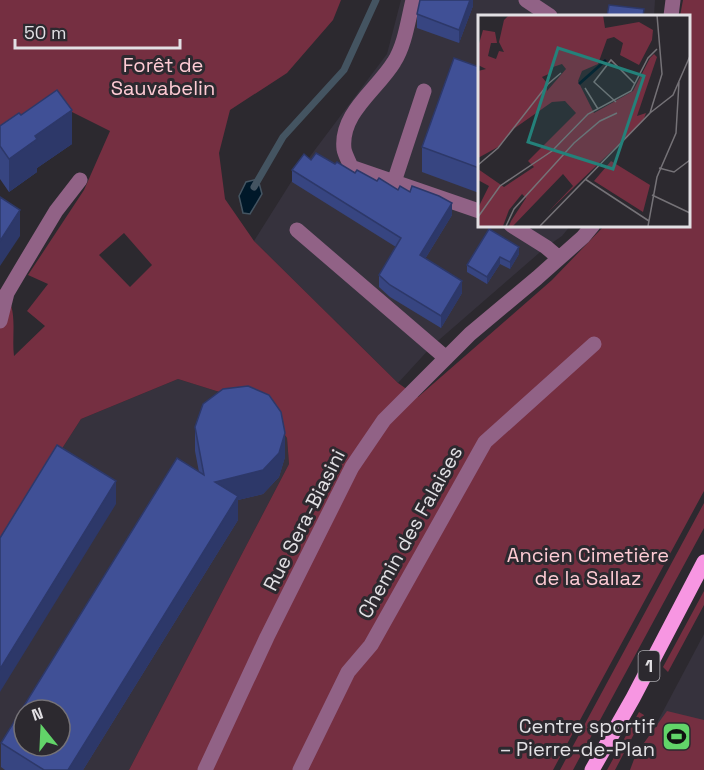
<svg xmlns="http://www.w3.org/2000/svg" width="704" height="770" viewBox="0 0 704 770" font-family="'Space Grotesk',sans-serif">
<style>
.built{fill:#36323d;fill-rule:evenodd}
.green{fill:#752f41;fill-rule:evenodd}
.water{fill:#001829;stroke:#445461;stroke-width:1.5}
.lines{fill:none;stroke-linecap:round;stroke-linejoin:round}
.stream{stroke:#445461;stroke-width:7}
.minor{stroke:#916286;stroke-width:15}
.major{stroke:#f796e2;stroke-width:15}
.wall{fill:#374581}
.shaded-wall{fill:#2d3869}
.building{fill:#405096;stroke:#2d3869;stroke-width:1.5;fill-rule:evenodd}
.labels{text-anchor:middle;stroke-width:6;stroke-linejoin:round;paint-order:stroke}
.shield{fill:#2c292f;stroke:#aba9ae;stroke-width:1.5}
.shield-label{font-size:18px;font-weight:bold;fill:#e2e0e4}
.park-label{font-size:20px;fill:#fecbd4;stroke:#2c292f}
.street-label{font-size:20px;fill:#e2e0e4;stroke:#2c292f}
.poi-label{font-size:20px;fill:#e2e0e4;stroke:#2c292f;text-anchor:end}
.inset-river{fill:none;stroke:#001829;stroke-width:3}
.inset-road{fill:none;stroke:#757277;stroke-width:1.5}
.view{fill:#24817a;fill-opacity:0.15;stroke:#24817a;stroke-width:3}
.inset-edge{fill:none;stroke:#e2e0e4;stroke-width:3}
</style>
<rect width="100%" height="100%" fill="#2c292f"/>
<path class="built" d="M401,0H655L654,16H479V225H571L562,236L546,247L432,346L398,383L254,241L293,179L387,54Z
M178,379L245,400L271,416L287,438L289,464L129,770H0V545L81,419ZM24,710H60V746H24Z
M704,634V770H632Z"/>
<path class="green" d="M0,0H341L333,20L287,73L230,110L219,153L225,199L254,241L398,383L418,397L552,280L605,225H688V16H680L683,0H704V491L553,770H129L289,464L287,438L271,416L245,400L178,379L81,419L0,545V289C20,305 11,333 14,356L45,326L27,311L48,284L28,275L84,190L110,131L62,107L0,156ZM124,233L152,265L130,287L99,255Z
M704,503V528L573,770H560Z
M704,591V605L668,672L663,667Z
M667,711L704,720V770H630L636,754Z
M639,712L644,715L615,770H607Z"/>
<path class="water" d="M258,179L262,194L250,214L243,213L239,196L246,182Z"/>
<g class="lines">
<path class="stream" d="M254,187L283,137L344,70L376,0"/>
<path class="minor" d="M413,0C408,20 405,45 394,62C377,90 340,113 344,149C345,155 349,161 351,167L479,211
M526,0L550,16
M671,16L673,0
M394,182L424,91
M511,225L546,247L559,258
M297,230L446,358
M0,321L7,293L20,271L56,211L80,180
M205,770L267,637L352,467L384,420L470,334L537,278L583,237L593,225
M300,770L348,672L371,645L485,442L594,344"/>
<path class="major" d="M592,770L633,698L704,562"/>
</g>
<path class="wall" d="M473,0V6L459,43L417,28V14Z
M479,67V193L422,172V147Z
M21,115L72,144L37,168V172L9,192L0,179V126Z
M311,160L335,164L398,190L452,215L425,259L462,293L441,328L390,297L379,287V275L396,247L292,182V170Z
M489,229L519,254L510,269L500,264L487,284L467,272V265Z
M195,427L285,457L279,477L263,494L238,500V520L83,770H5L1,767V743L199,472L195,451Z"/>
<path class="shaded-wall" d="M470,0H473V6L459,43V30Z
M72,110V144L37,168V172L9,192V159L35,136Z
M452,203V215L420,267V255Z
M20,210V236L0,266V241Z
M519,247V254L510,269V262Z
M500,257V264L487,284V277Z
M462,281V293L441,328V316Z
M285,433V457L279,477L263,494L238,500V520L83,770H68L215,482Z
M116,481V504L0,692V669Z"/>
<path class="building" d="M420,0H470L459,30L417,14Z
M609,5L644,9L643,16H607Z
M454,58L479,67V168L422,147Z
M57,90L72,110L35,136L37,139L9,159L0,146V126L19,113L21,115Z
M316,153L335,164L337,162L355,173L357,170L377,181L379,178L398,190L400,186L410,192L412,186L439,196L452,203L420,255L462,281L441,316L390,285L379,275L401,238L292,170L304,154L311,160Z
M0,197L20,210L0,241Z
M489,229L519,247L510,262L500,257L487,277L467,265Z
M248,386L269,395L281,412L285,433L279,453L263,470L215,482L238,496L68,770H44L1,743L177,458L204,475L195,427L203,404L223,389ZM24,710H60V746H24Z
M57,445L116,481L0,669V538Z"/>
<defs>
<symbol id="stadium-square" viewBox="-11 -11 22 22"><rect x="-9" y="-9" width="18" height="18" rx="4" fill="#62d469" stroke="#2c292f"/><path d="M0-5a6.5 5 0 1 0 0 10a6.5 5 0 1 0 0-10ZM-3.5-1.8h7v3.6h-7Z" fill="#111"/></symbol>
</defs>
<g fill-rule="evenodd">
<use href="#stadium-square" x="660" y="720" width="33" height="33"/>
</g>
<g class="labels">
<rect class="shield" x="638.5" y="651" width="21" height="30" rx="4.5"/>
<g class="shield-label">
<text x="649" y="672">1</text>
</g>
<g class="park-label">
<text x="163" y="72">Forêt de<tspan x="163" dy="23">Sauvabelin</tspan></text>
<text x="588" y="562">Ancien Cimetière<tspan x="588" dy="23">de la Sallaz</tspan></text>
</g>
<g class="street-label">
<text transform="translate(304 520) rotate(-63)" y="7">Rue Sera-Biasini</text>
<text transform="translate(410 532) rotate(-61)" y="7">Chemin des Falaises</text>
</g>
<g class="poi-label">
<text x="655" y="733">Centre sportif<tspan x="655" dy="23">– Pierre-de-Plan</tspan></text>
</g>
</g>
<g transform="translate(478 15)">
<rect width="212" height="212" fill="#2c292f"/>
<path d="M31,0H125L127,13L161,7L175,15L174,25L161,50L142,40L145,28L136,22L129,24L120,49L104,56L100,66L116,98L155,76L172,43L176,39L179,42L159,101L168,98L165,106L70,197L95,171L85,159L35,211H31L33,206L48,183L44,179L31,195L25,211H0V193L11,171L0,165V154L26,172L56,152L50,146L98,98L87,86L74,87L34,115L20,132L0,143V56L8,54L0,50V32L5,15L17,17L19,28H13L10,41L18,44L21,36L26,37L21,27L26,5ZM84,49L88,54L69,76V68L64,62L73,58L72,53ZM133,146L172,170L165,197L116,166Z" fill="#752f41" fill-rule="evenodd"/>
<path class="inset-river" d="M101,69L128,45"/>
<path class="inset-road" d="M107,73L120,94M138,87L116,67L133,45L157,69M172,98L195,80L212,41M0,150L20,133L70,69L83,58M181,153L196,157L212,145M107,164L171,206M174,180L212,198M0,202L22,171L74,136L110,99L153,76L170,43L179,34M28,211L36,194L96,128L122,106L139,98M62,211L172,98L184,59L179,0M170,211L179,162L198,118L201,67"/>
<path class="view" d="M80,33L166,61L135,154L50,127Z"/>
<rect width="212" height="212" class="inset-edge"/>
</g>
<g transform="translate(42 728) rotate(342)"><circle r="28" fill="#2c292f" stroke="#757277" stroke-width="1.5"/>
<path d="M0-4.5L10 22L0 15L-10 22Z" fill="#62d469"/>
<text y="-9" font-size="16" font-weight="bold" text-anchor="middle" fill="#e2e0e4">N</text>
</g>
<path d="M15 39v9h165v-9" fill="none" stroke="#e2e0e4" stroke-width="3"/>
<text x="24" y="39" font-size="18" fill="#e2e0e4" stroke="#2c292f" stroke-width="4.5" paint-order="stroke">50 m</text>
</svg>
